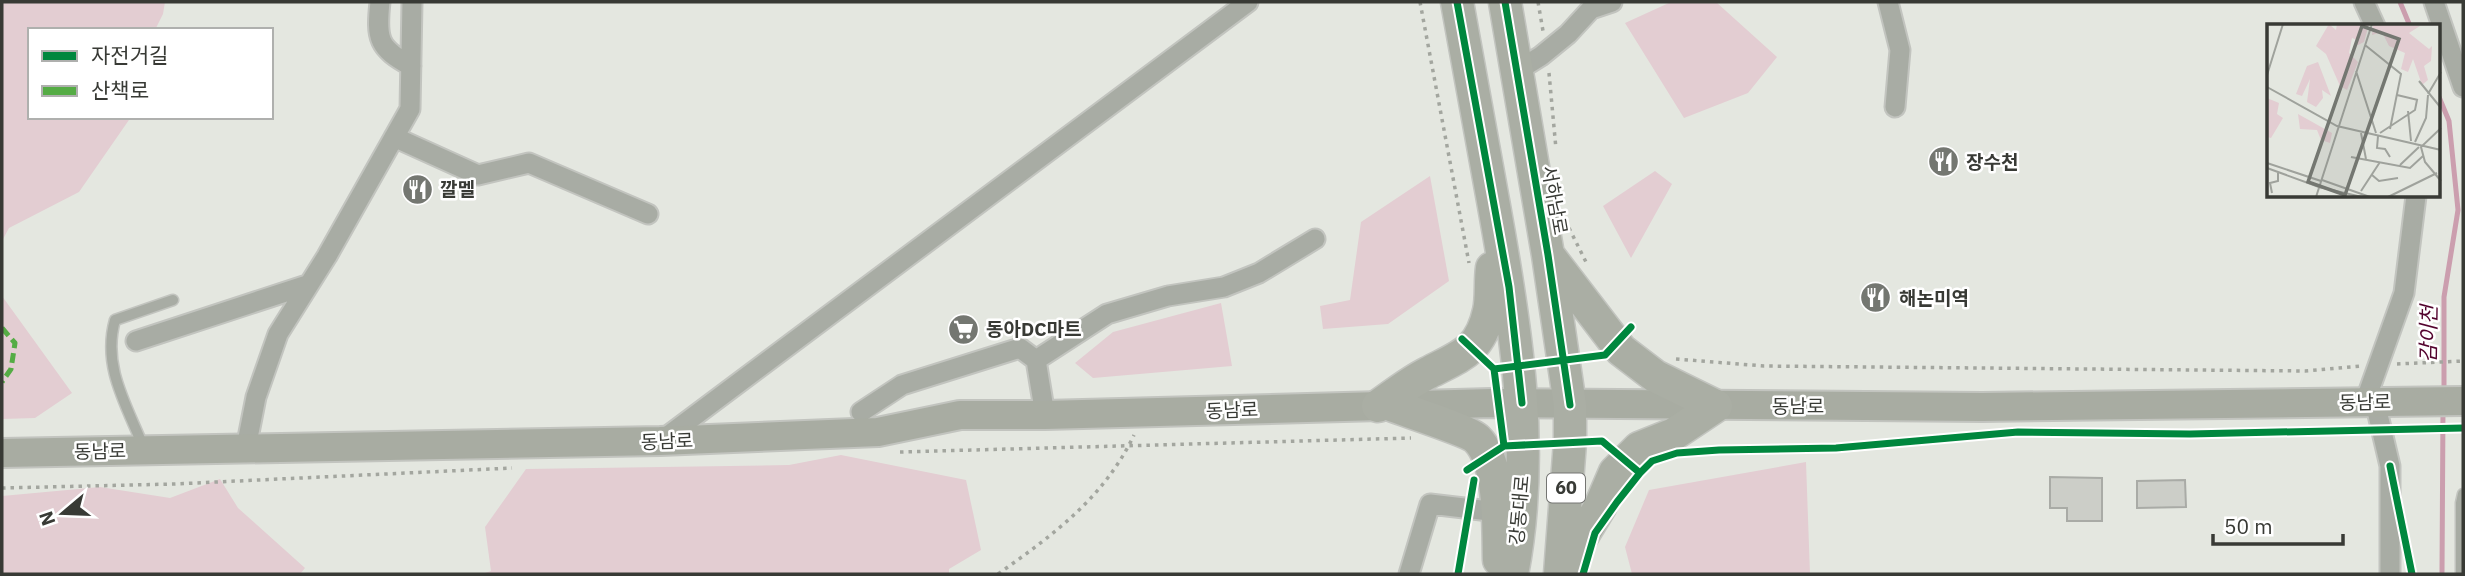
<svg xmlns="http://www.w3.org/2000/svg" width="2465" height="576" viewBox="0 0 2465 576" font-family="'IBM Plex Sans','Noto Sans KR',sans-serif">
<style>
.green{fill:#e3cdd2}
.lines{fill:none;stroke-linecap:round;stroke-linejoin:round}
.stream{stroke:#cb9eae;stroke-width:5}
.building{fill:#cccec8;stroke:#a9aba6;stroke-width:2}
.service-casing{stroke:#c2c4bf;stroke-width:13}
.minor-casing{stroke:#c2c4bf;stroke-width:23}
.secondary-casing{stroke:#c2c4bf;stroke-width:32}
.primary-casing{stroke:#c2c4bf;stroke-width:35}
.path{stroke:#a3a69f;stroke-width:3.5;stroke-dasharray:3.5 5;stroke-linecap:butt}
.service{stroke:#a8aca4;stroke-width:10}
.minor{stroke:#a8aca4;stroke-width:19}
.secondary{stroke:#a8aca2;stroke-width:28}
.primary{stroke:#aaaea4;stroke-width:32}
.quiet{stroke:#55ac45;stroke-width:5;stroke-dasharray:10 5;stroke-linecap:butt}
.cycleway-casing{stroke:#fff;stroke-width:11}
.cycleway{stroke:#00873e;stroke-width:7}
.labels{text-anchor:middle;stroke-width:5;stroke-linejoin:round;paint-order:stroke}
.shield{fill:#fff;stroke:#747572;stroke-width:2}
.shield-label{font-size:18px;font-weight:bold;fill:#383a35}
.poi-label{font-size:19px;font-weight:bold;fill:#383a35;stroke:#fff;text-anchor:start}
.street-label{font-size:19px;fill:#383a35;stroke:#fff}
.water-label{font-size:21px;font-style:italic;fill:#53032e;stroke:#fff}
.inset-road{fill:none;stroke:#9fa29c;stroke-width:2}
.view{fill:#747771;fill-opacity:0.15;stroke:#747771;stroke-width:3.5}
.inset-edge{fill:none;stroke:#383a35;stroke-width:3.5}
</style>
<rect width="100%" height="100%" fill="#e4e7e0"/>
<path class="green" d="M2,2H165L163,14L155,30H30V117H131L79,192L9,228L2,241Z
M1671,2H1716L1777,57L1748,93L1684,118L1625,23Z
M1655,171L1672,184L1631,258L1603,206Z
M1430,176L1449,281L1388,324L1323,329L1320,306L1350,300L1361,222Z
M2,296L72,393L35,418L2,419Z
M1221,303L1232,366L1093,378L1075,363L1113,332Z
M841,455L966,480L981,550L949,569V574H482L491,571L485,527L526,469L789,465Z
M1806,462L1810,574H1632L1625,547L1649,490Z
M220,479L238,508L305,568L300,574H2V496L100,487L170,498Z"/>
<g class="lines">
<path class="stream" d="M2400,2L2410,26
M2439,97L2449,121L2458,210L2444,297V391
M2442,574L2443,408"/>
</g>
<path class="building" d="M2050,477L2102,478V521H2067V508H2050Z
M2185,480L2186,507L2137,508V481Z"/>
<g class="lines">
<defs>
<path id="service" d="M143,446C126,404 102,366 115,320L173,300
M2461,574V503L2463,494"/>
<path id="minor" d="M380,2C376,39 378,48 411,66
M1888,2L1900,50L1895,107
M2364,2L2375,26
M2434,2L2463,87
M1517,71L1541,56L1568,34L1591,9L1612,2
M394,137L478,175L529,163L648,214
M136,341L307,285
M1036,360L1107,314L1168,296L1224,287L1259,273L1315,239
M2365,402L2404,293L2416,196
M2375,402L2390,466V574
M861,412L902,385L1020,348L1036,360L1045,415
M661,441L1248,2
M246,448L256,397L278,334L327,256L410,109L412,2
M1409,574L1430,504L1498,512"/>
<path id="secondary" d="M2,453L660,441L878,432L960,415H1045L1492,403L1982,407L2463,401"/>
<path id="primary" d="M1457,2C1469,70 1482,138 1494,206C1516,327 1536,451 1512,574
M1505,2L1548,255L1570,405V442L1560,574
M1549,256L1621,350L1655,376L1716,406
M1391,405C1406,411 1469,431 1477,439C1501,463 1498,528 1499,560
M1378,406C1394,395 1410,382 1428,373C1460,356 1480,352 1489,311C1492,298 1490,282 1492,268
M1563,568L1600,507L1615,472L1639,448L1674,434L1716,406"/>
</defs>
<use href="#service" class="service-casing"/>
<use href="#minor" class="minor-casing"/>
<use href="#secondary" class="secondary-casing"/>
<use href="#primary" class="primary-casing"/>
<path class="path" d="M1420,2L1469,263
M1538,2L1543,31
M1549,73L1556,149
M1569,228L1586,262
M1676,359L1764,366L2305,371L2361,366
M2397,364L2463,361
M900,452L1411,438
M2,488L174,484L512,468
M998,574C1053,535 1104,498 1134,435"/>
<use href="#service" class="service"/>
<use href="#minor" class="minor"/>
<use href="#secondary" class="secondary"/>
<use href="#primary" class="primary"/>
<path class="quiet" d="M2,328L15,343L11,369L2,382"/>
<defs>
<path id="cycleway" d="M1457,2L1509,287L1522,403
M1505,2L1548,255L1570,405
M1462,339L1494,369L1504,446
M1494,369L1605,355L1631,327
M2390,466L2412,574
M1467,470L1504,446L1602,441L1640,473
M1458,574L1474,480
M1583,574L1595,533L1617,502L1640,473L1652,461L1677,453L1719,450L1836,448L2018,432L2190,434L2463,428"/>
</defs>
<use href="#cycleway" class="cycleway-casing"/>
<use href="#cycleway" class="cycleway"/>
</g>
<defs>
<symbol id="restaurant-disc" viewBox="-11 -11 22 22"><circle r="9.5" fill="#747771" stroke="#fff"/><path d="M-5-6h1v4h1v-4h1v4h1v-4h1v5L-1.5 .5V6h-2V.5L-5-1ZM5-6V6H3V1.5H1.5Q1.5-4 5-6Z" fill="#fff"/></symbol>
<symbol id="supermarket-disc" viewBox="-11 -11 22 22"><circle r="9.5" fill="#747771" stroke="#fff"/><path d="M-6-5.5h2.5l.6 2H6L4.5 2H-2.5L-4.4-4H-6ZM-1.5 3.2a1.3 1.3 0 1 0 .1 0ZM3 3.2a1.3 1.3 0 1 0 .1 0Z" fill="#fff"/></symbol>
</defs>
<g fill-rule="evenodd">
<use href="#restaurant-disc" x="1926" y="144" width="35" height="35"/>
<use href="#restaurant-disc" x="400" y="172" width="35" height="35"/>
<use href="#restaurant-disc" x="1858" y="280" width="35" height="35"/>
<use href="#supermarket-disc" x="946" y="312" width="35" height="35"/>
</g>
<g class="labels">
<rect class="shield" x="1547" y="473.5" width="38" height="29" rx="5"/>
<g class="shield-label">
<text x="1566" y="494">60</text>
</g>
<g class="poi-label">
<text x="1966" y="169">장수천</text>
<text x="440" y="196">깔멜</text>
<text x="1899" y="305">해논미역</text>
<text x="986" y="336">동아DC마트</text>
</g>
<g class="street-label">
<text transform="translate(1555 200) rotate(80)" y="7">서하남로</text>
<text transform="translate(2365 402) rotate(-1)" y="7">동남로</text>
<text x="1798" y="413">동남로</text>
<text transform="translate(1232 410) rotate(-2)" y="7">동남로</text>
<text transform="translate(667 441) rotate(-2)" y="7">동남로</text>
<text transform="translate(100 451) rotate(-1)" y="7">동남로</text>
<text transform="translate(1519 510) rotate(-85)" y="7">강동대로</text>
</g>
<g class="water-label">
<text transform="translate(2429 334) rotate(-89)" y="7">감이천</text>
</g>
</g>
<g transform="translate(2267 24)">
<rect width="173" height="173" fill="#e4e7e0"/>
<path d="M62,0L69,6L70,0H102L97,18L89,22L90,16L85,14L82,29L91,38L80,66L73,62L59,30L49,22ZM106,0L153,2L142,9L162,25L165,22L164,37L157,42L161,56L155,61L146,35L141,48L134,45L138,29L122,22L115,8L105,11ZM51,38L64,72L55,66L56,74L49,83L40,78L43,55L35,72L29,70L40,42ZM0,74L12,79L10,90L16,94L4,114L0,113ZM31,90L65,109L63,119L54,116L50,106L33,105Z" fill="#e3cdd2"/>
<path class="inset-road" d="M98,21L134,50L123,105M89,47L109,109M0,51L16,0M152,57L174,84M0,63L70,102L174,126M161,70L174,48M130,71L151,76M141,87L144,117M174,104L154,123L158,138L174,157M94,109L99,135M113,109L148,86L150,76M111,112L110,124L118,125L123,133M148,118L159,94L161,71M84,133L143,144L156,132M0,139L54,157M133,141L152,123M0,144L52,163M105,151L112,157L131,154M55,156L103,173M52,163L95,173M94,167L113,138M5,169L3,159L11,157V148M49,173L105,0M121,173L170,149"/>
<path class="view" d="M95,2L132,15L78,171L41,158Z"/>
<rect width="173" height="173" class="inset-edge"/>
</g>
<rect width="2465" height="576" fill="none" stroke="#383a35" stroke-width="7"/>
<rect x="28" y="28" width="245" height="91" fill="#ffffff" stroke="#afb0ae" stroke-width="2"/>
<rect x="42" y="51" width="35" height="10" fill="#00873e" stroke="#afb0ae" stroke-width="2"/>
<text x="91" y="63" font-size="21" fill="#383a35">자전거길</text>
<rect x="42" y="86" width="35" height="10" fill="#55ac45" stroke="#afb0ae" stroke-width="2"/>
<text x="91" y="98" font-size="21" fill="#383a35">산책로</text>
<g transform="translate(63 513) rotate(251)" stroke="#ffffff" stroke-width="5" paint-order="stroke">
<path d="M0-5L12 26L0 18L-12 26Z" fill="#383a35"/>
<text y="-10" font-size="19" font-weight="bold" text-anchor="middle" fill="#383a35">N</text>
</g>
<path d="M2213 534v10h130v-10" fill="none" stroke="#383a35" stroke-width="3.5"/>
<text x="2224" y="534" font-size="21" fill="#383a35" stroke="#ffffff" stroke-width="5" paint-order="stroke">50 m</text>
</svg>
